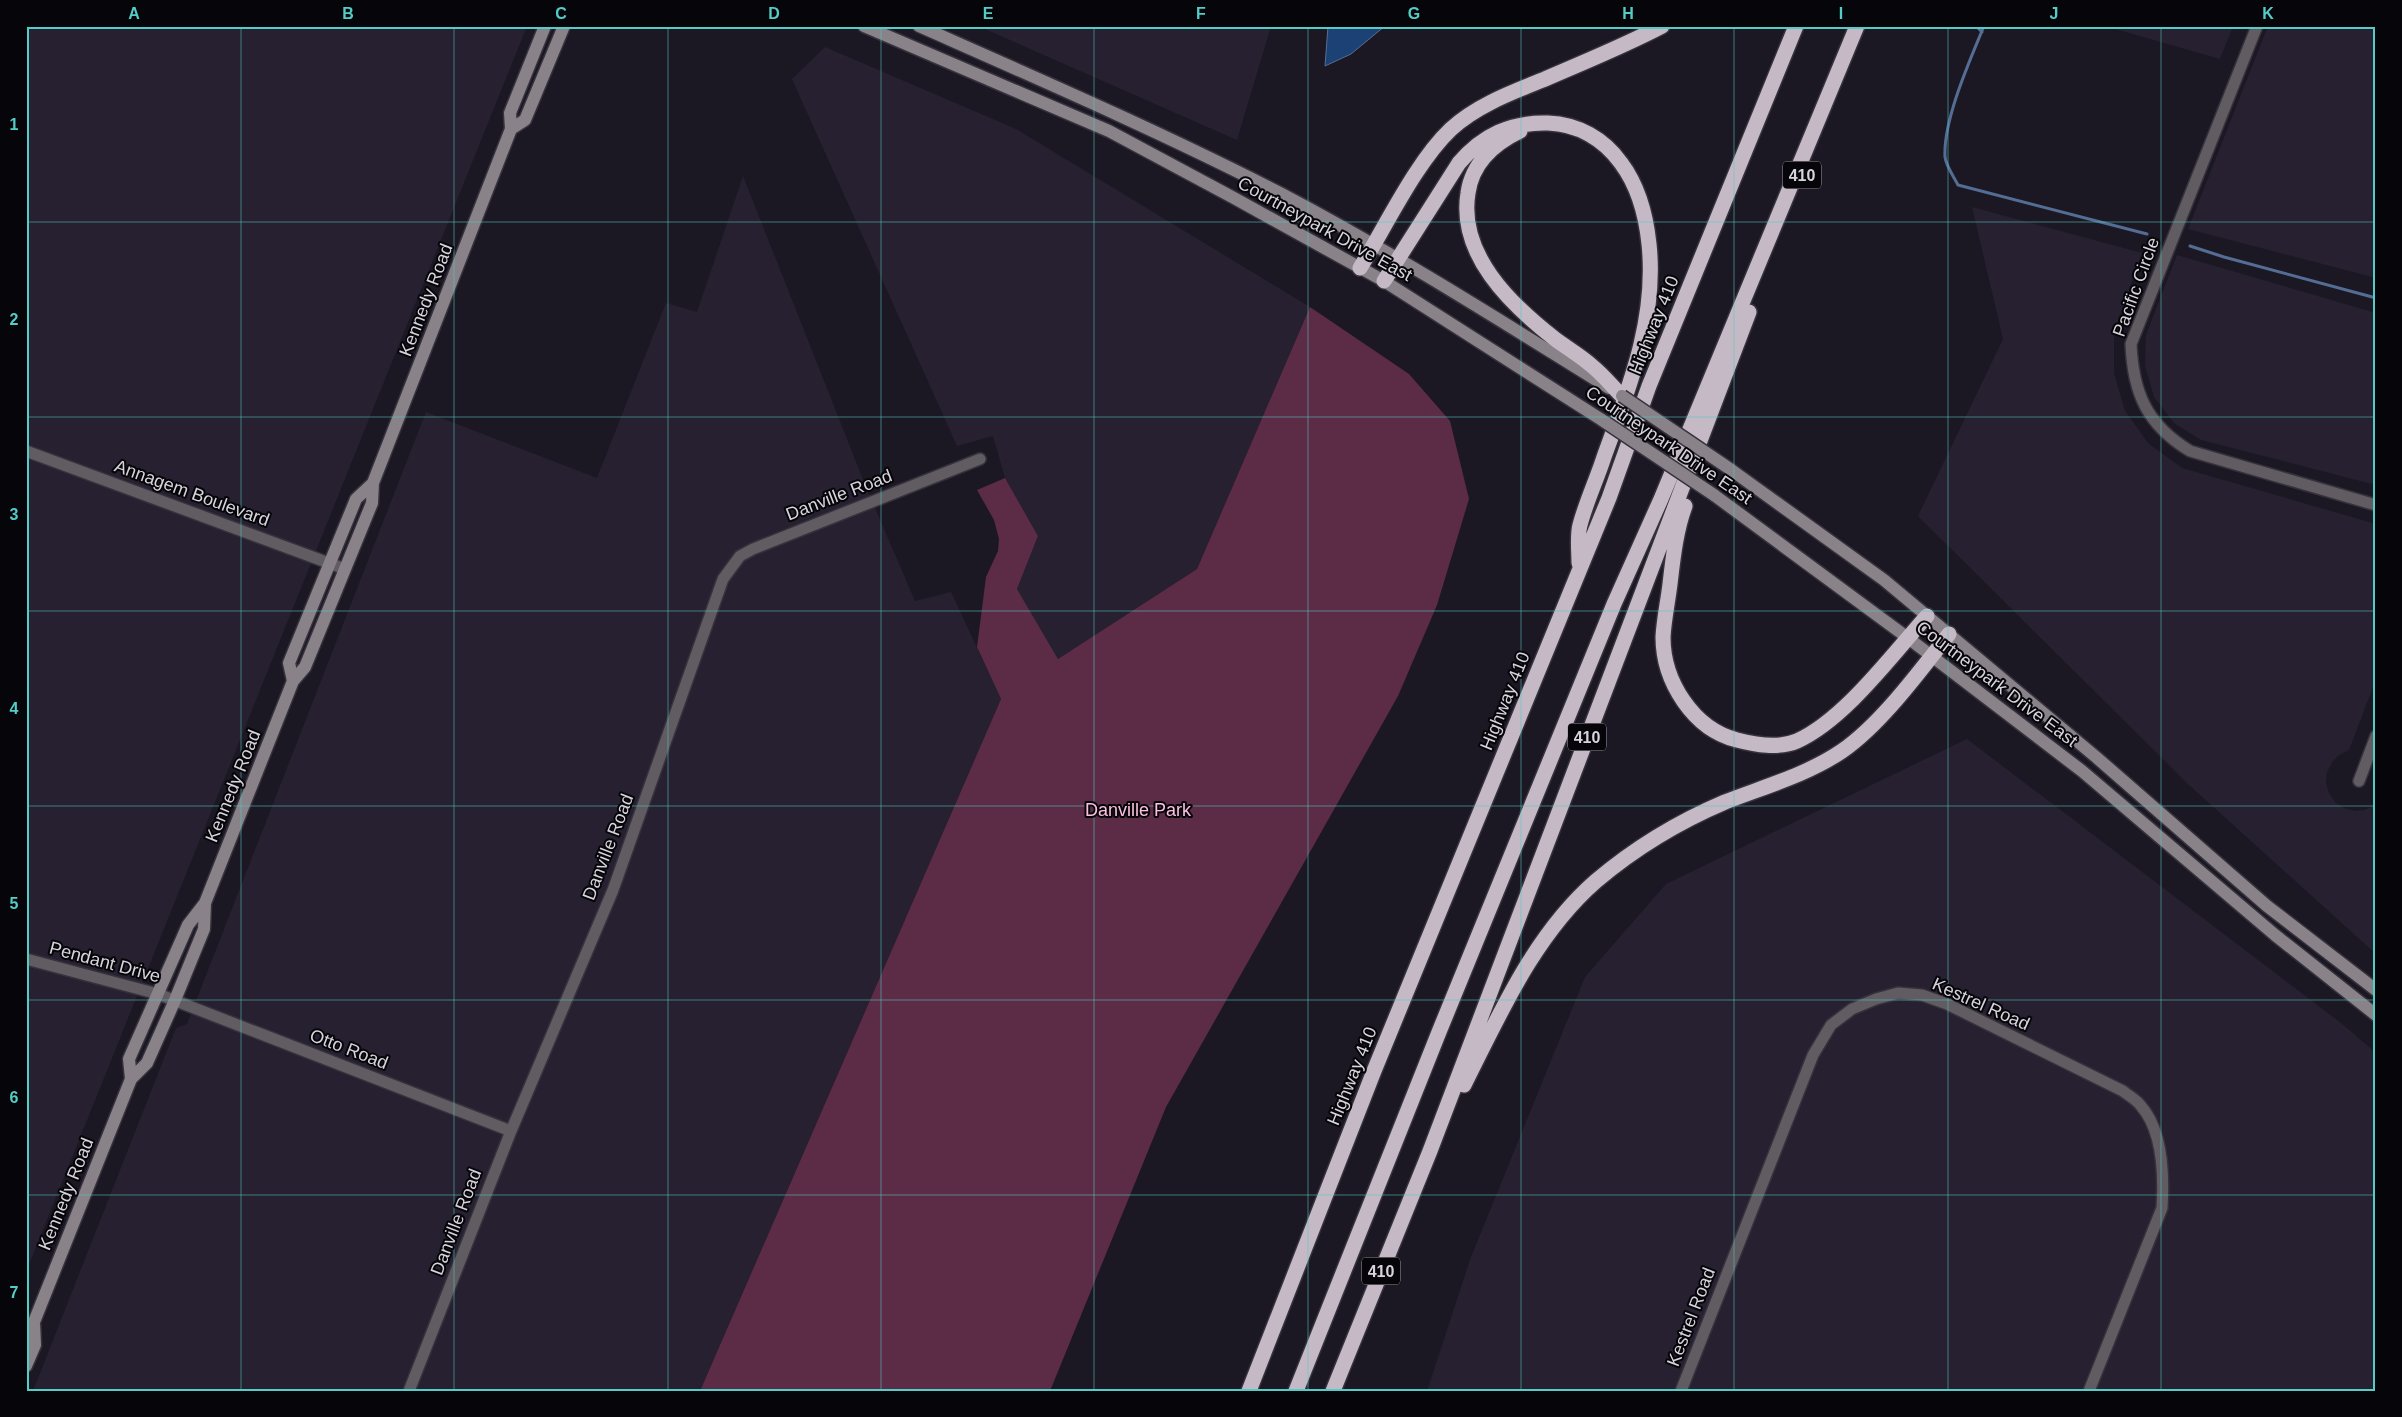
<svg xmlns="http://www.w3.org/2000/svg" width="2402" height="1417" viewBox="0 0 2402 1417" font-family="Helvetica,sans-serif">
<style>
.built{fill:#262030}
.green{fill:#5c2b46}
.water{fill:#1c4175;stroke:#546d94}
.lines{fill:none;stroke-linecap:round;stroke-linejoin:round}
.stream{stroke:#546d94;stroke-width:3}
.street-casing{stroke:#36323d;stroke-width:14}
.secondary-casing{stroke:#36323d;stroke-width:15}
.highway-casing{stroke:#36323d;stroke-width:18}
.street{stroke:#605c61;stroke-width:11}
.secondary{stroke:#898289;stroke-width:12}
.highway{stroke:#c4b9c5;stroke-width:15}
.secondary-bridge-casing{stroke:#36323d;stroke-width:15;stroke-linecap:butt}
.secondary-bridge{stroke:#898289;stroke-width:12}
.grid{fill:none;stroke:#54cdc7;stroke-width:1;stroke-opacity:0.55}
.labels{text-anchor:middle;stroke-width:4;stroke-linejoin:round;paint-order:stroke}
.shield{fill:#060509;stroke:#98969d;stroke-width:1}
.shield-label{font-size:16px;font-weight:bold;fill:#d7d4dc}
.street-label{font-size:18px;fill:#d7d4dc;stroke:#060509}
.park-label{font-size:18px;fill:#fac0dd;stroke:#060509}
.neatline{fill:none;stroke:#54cdc7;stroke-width:2}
.grid-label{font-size:16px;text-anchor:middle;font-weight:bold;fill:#54cdc7}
</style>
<rect width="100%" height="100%" fill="#1c1823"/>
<path class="built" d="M26,26H527L26,1272Z
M978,26H1271L1237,140Z
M2105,26H2233L2220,59Z
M2268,26H2376V278L2188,229Z
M825,47L1016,129L1310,307L1197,569L1058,659L1017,589L1038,536L1005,478L993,436L957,446L792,79Z
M743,176L866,487L915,601L951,592L1001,699L700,1391H33L176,1028L187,1024L426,412L597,478L666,303L697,312Z
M1972,207L2142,253L2114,332V373L2125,411L2149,444L2182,468L2376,524V679L2349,750L2339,755L2332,762L2327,772L2326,783L2329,793L2335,802L2344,808L2355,811L2365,810L2376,804V954L2188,784L1918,516L2003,339Z
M2177,255L2376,313V485L2201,440L2174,423L2154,397L2145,366L2146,335Z
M1967,739L2341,1023L2376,1053V1391H1427L1471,1257L1585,977L1666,884Z"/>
<path class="green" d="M1310,307L1409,374L1450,421L1469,499L1437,605L1398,696L1166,1107L1050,1391H700L1001,699L977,647L986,577L998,551L999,539L994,520L977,490L1005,478L1038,536L1017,589L1058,659L1197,569Z"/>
<path class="water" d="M1328,26H1385L1351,54L1325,66Z"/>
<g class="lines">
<path class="stream" d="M1976,26L1982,32
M1984,26C1970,60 1943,120 1945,157C1946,166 1954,177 1958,185L2147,234
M2190,246L2224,257L2376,298"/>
<defs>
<path id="street" d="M2257,26L2131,344C2133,393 2147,425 2190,451L2376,505
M26,451L345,569
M2359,781L2376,736
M26,959L158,994L511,1131
M409,1391L511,1131L613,890L723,579L740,556L753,549L980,459
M1681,1391L1813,1055L1831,1025L1852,1009L1876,999L1898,993L1922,995L1947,1004L2123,1091C2129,1096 2137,1100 2141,1106C2163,1131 2164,1176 2162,1208L2089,1391"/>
<path id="secondary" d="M864,26L1109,131L1234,198L1384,281L1602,420
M919,26C1041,80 1163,133 1282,194C1394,253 1501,321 1609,388
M511,129L525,120L564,26
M1730,469L1884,580L2096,757L2267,906L2376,990
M1714,495L1908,638L2082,771L2275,935L2376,1015
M293,681L289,663L356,499L373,483
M131,1079L129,1059L188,925L205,903L293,681L305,667L372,503L373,483L511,129L510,113L545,26
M26,1330L34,1322L131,1079L147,1063L175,1000L204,929L205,903
M26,1366L35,1345L34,1322"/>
<path id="highway" d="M1520,131C1495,143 1472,163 1468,193C1458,254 1510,304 1555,339C1567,348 1581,356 1592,366C1603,375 1612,386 1622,396
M1360,268C1386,226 1416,162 1451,129C1477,105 1513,92 1545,79C1584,62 1624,46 1662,26
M1384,281L1459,163C1483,135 1511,122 1548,123C1578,124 1604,139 1621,163C1639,187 1646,215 1649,244C1657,319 1629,388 1604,457C1597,479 1586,502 1580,525C1577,536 1579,551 1579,563
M1685,506C1676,530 1673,558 1670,584C1668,601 1664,619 1663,637C1663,681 1693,729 1737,740C1756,745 1778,749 1797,741C1844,720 1892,655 1927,616
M1464,1085C1500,1014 1534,935 1596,881C1635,848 1678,822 1725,802C1763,787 1807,775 1842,751C1881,724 1919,672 1949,634
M1249,1391L1374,1071L1609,498L1649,386L1796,26
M1296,1391L1439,1032L1614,604L1661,499L1857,26
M1333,1391L1430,1151L1749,312"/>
</defs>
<use href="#street" class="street-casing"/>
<use href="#secondary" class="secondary-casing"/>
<use href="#highway" class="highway-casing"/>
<use href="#street" class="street"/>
<use href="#secondary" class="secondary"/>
<use href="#highway" class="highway"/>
<defs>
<path id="secondary-bridge" d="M1622,396L1730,469
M1602,420L1714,495"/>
</defs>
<use href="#secondary-bridge" class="secondary-bridge-casing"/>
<use href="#secondary-bridge" class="secondary-bridge"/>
</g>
<path class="grid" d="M241,26V1391M454,26V1391M668,26V1391M881,26V1391M1094,26V1391M1308,26V1391M1521,26V1391M1734,26V1391M1948,26V1391M2161,26V1391M26,222H2376M26,417H2376M26,611H2376M26,806H2376M26,1000H2376M26,1195H2376"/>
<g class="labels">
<g class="shield">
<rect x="1783" y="161.5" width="38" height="27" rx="4"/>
<rect x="1568" y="723.5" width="38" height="27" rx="4"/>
<rect x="1362" y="1257.5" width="38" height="27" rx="4"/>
</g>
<g class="shield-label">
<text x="1802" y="181">410</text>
<text x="1587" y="743">410</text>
<text x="1381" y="1277">410</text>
</g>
<g class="street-label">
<text transform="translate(1325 229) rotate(29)" y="6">Courtneypark Drive East</text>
<text transform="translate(2136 287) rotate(-70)" y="6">Pacific Circle</text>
<text transform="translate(426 300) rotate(-69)" y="6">Kennedy Road</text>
<text transform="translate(1654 325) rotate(-68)" y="6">Highway 410</text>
<text transform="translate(1669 445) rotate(34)" y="6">Courtneypark Drive East</text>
<text transform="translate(192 493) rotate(20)" y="6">Annagem Boulevard</text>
<text transform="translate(839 495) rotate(-21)" y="6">Danville Road</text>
<text transform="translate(1997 684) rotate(37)" y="6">Courtneypark Drive East</text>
<text transform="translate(1505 701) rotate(-68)" y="6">Highway 410</text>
<text transform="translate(233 786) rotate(-68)" y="6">Kennedy Road</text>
<text transform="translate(608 847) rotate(-69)" y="6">Danville Road</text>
<text transform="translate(105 962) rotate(15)" y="6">Pendant Drive</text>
<text transform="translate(1981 1004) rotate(24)" y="6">Kestrel Road</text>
<text transform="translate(349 1049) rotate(21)" y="6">Otto Road</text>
<text transform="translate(1352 1076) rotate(-68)" y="6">Highway 410</text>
<text transform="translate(66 1194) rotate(-68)" y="6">Kennedy Road</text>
<text transform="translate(456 1222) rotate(-69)" y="6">Danville Road</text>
<text transform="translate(1691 1317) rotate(-69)" y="6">Kestrel Road</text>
</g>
<g class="park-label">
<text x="1138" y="816">Danville Park</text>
</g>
</g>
<rect width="2402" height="1417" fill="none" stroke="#060509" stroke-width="55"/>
<rect x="28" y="28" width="2346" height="1362" class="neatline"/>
<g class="grid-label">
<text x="134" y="19">A</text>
<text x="348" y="19">B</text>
<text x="561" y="19">C</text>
<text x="774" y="19">D</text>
<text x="988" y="19">E</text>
<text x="1201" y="19">F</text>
<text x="1414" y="19">G</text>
<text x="1628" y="19">H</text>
<text x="1841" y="19">I</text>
<text x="2054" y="19">J</text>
<text x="2268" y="19">K</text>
<text x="14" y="130">1</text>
<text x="14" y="325">2</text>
<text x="14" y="520">3</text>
<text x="14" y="714">4</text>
<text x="14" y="909">5</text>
<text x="14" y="1103">6</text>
<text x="14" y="1298">7</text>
</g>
</svg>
